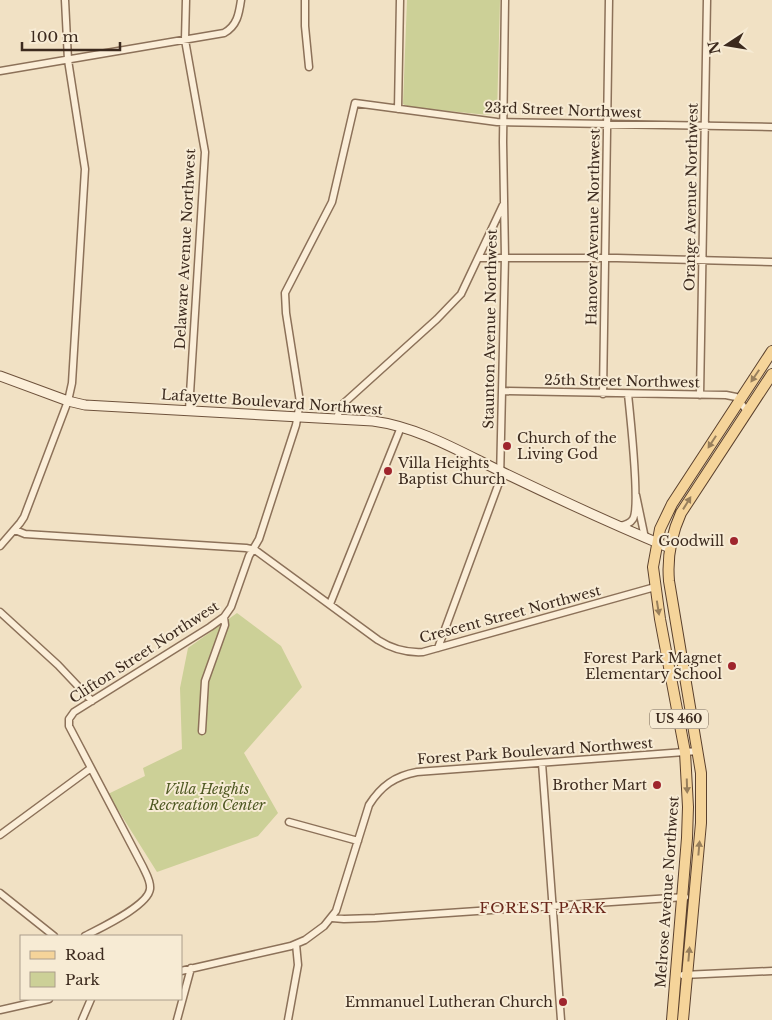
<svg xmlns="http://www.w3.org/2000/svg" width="772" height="1020" viewBox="0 0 772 1020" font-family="'Libre Baskerville',serif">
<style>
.green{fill:#ccd097}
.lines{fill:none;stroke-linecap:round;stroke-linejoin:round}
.minor-casing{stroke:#8c7159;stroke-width:9}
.secondary-casing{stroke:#6e523c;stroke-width:11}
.primary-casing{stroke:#5a402d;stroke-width:12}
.minor{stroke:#fbeed8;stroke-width:6}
.secondary{stroke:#fbeed8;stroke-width:9}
.primary{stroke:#f5d49a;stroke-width:10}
.oneway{fill:#987f5c}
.poi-dot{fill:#9f252d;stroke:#f7ebd4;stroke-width:2}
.labels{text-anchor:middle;stroke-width:4;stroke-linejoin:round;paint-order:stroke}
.shield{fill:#f7ebd4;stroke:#746455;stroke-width:1}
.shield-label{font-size:12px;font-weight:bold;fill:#3c2a1e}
.street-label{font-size:14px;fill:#3c2a1e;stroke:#f7ebd4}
.poi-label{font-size:14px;fill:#3c2a1e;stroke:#f7ebd4;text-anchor:end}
.park-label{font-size:14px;font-style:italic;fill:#4f5923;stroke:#f7ebd4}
.neighbourhood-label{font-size:15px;letter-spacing:1px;fill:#6b271b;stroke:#f7ebd4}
</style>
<rect width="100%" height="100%" fill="#f1e1c4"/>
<path class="green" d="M407,0H500L497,114L488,115L409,107L403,104Z
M237,613L281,646L302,687L244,753L278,813L258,836L157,872L108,794L145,776L143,768L182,749L180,688L188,648Z"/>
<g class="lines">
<defs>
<path id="minor" d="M186,0L185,40L205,152L189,410
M305,0V26L309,67
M0,71L224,33C237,26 239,14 241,0
M398,109L400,0
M480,258H617L772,262
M503,391L726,395L736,397L747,411
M603,394L609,0
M700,395L707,0
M337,419L340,407L344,403L437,319L461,294L503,205
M636,495L645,538
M620,526C625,525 630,524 633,519C640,507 630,413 628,394
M15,530L25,534L246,548L255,550L378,640C392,649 406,653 423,652L655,587
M0,546L20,523L24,517L68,401L72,383L85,169L68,60L65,0
M330,604L401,427
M0,612L58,665L92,701
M438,648L500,480L505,257L503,142L505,0
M202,731L205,681L225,625L224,617
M542,763L561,1020
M289,822L358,841
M0,835L91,768
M0,893L54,936
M332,918L344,919L375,918L685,897
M85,936C100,928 148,906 150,889C151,881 146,874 143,867L69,726V719L74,712L210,627L224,617L231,607L249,556L259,539L296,425L300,402L286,313L285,293L332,202L355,103L497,122L772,127
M181,971L291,946L305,940L324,926L336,911L369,805C381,786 395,776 417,772L698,751
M683,975L772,971
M0,1010L49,999
M82,1020L91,999
M177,1020L191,968
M288,1020L298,965L296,944"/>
<path id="secondary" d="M0,376L68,401L85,405L373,421C418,427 459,451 500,471C556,498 612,524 670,548"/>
<path id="primary" d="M672,1020L687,838L688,807L685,752L660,619L653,567L660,529L672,504L772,351
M683,1020L701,823V773L669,581C667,557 671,535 681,513L772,374"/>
</defs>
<use href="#minor" class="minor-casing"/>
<use href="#secondary" class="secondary-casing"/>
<use href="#primary" class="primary-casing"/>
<use href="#minor" class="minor"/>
<use href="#secondary" class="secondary"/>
<use href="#primary" class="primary"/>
</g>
<defs><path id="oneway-solid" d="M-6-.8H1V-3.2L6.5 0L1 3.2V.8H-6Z" transform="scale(1.25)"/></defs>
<g class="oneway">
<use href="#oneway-solid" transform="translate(755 376) rotate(124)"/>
<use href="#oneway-solid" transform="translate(712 442) rotate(123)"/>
<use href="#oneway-solid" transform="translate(687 503) rotate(-58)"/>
<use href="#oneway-solid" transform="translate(658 608) rotate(81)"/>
<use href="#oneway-solid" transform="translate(687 786) rotate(88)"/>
<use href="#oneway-solid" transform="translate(699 848) rotate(-85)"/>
<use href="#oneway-solid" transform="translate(689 954) rotate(-85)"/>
</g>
<g class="poi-dot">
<circle cx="507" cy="446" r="5"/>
<circle cx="388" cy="471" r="5"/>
<circle cx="734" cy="541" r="5"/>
<circle cx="732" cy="666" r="5"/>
<circle cx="657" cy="785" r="5"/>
<circle cx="563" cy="1002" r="5"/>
</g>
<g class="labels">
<rect class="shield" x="650" y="709.5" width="58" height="19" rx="4"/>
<g class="shield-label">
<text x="679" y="723">US 460</text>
</g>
<g class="street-label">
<text transform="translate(563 110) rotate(2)" y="5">23rd Street Northwest</text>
<text transform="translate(691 197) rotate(-89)" y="5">Orange Avenue Northwest</text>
<text transform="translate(593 227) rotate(-89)" y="5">Hanover Avenue Northwest</text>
<text transform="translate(185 249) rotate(-87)" y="5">Delaware Avenue Northwest</text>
<text transform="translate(490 329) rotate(-89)" y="5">Staunton Avenue Northwest</text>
<text transform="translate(622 381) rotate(1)" y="5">25th Street Northwest</text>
<text transform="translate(272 402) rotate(4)" y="5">Lafayette Boulevard Northwest</text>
<text transform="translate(510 614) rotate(-15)" y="5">Crescent Street Northwest</text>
<text transform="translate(144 652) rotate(-33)" y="5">Clifton Street Northwest</text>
<text transform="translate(535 751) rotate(-4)" y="5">Forest Park Boulevard Northwest</text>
<text transform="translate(667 892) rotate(-86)" y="5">Melrose Avenue Northwest</text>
</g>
<g class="poi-label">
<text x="517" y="443" text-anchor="start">Church of the<tspan x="517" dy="16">Living God</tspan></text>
<text x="398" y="468" text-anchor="start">Villa Heights<tspan x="398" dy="16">Baptist Church</tspan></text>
<text x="724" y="546">Goodwill</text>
<text x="722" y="663">Forest Park Magnet<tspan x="722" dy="16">Elementary School</tspan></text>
<text x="647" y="790">Brother Mart</text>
<text x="553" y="1007">Emmanuel Lutheran Church</text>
</g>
<g class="park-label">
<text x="207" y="794">Villa Heights<tspan x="207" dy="16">Recreation Center</tspan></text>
</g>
<g class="neighbourhood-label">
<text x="543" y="913">FOREST PARK</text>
</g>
</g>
<rect x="20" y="935" width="162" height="65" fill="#f7ebd4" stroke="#ac9e8b"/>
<rect x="30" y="951" width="25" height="8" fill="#f5d49a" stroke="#ac9e8b"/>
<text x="65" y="960" font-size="15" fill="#3c2a1e">Road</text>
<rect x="30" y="972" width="25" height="15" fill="#ccd097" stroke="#ac9e8b"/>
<text x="65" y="985" font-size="15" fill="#3c2a1e">Park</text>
<g transform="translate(727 45) rotate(258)" stroke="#f7ebd4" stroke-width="4" paint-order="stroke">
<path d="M0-4L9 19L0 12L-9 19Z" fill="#3c2a1e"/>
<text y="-8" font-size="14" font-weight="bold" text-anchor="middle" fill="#3c2a1e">N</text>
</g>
<path d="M22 42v8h98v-8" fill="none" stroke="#3c2a1e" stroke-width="2.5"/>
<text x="30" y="42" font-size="15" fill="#3c2a1e" stroke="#f7ebd4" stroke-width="4" paint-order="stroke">100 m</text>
</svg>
